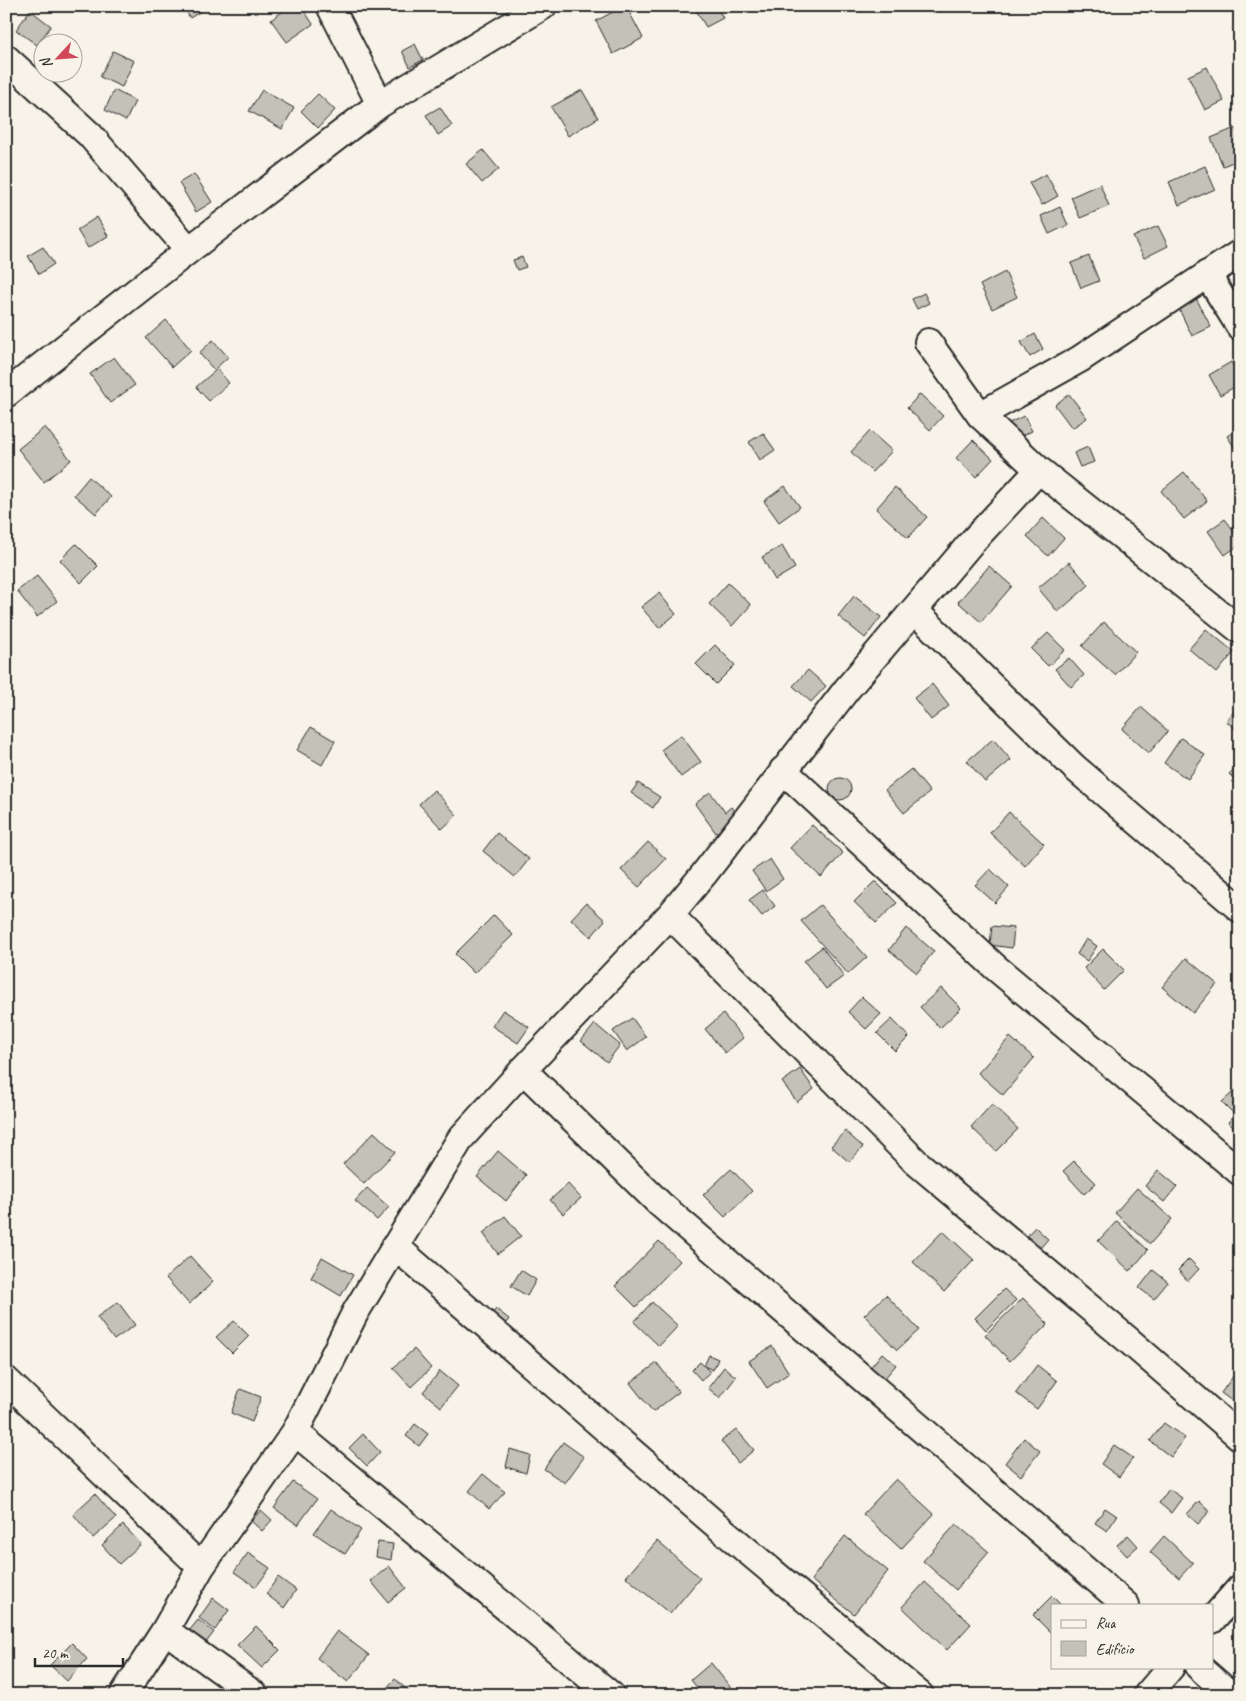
<svg xmlns="http://www.w3.org/2000/svg" width="1246" height="1701" viewBox="0 0 1246 1701" font-family="Caveat,sans-serif">
<style>
.building{fill:#c4c1b9;stroke:#2b2b2b}
.lines{fill:none;stroke-linecap:round;stroke-linejoin:round}
.street-casing{stroke:#2b2b2b;stroke-width:30}
.street{stroke:#f7f3e8;stroke-width:26}
</style>
<rect width="100%" height="100%" fill="#f7f3e8"/>
<filter id="ink" filterUnits="userSpaceOnUse"><feTurbulence type="fractalNoise" baseFrequency=".02" numOctaves="2"/><feDisplacementMap in="SourceGraphic" scale="10" xChannelSelector="R" yChannelSelector="G"/><feConvolveMatrix kernelMatrix="1 2 1 2 8 2 1 2 1" color-interpolation-filters="sRGB"/></filter>
<g filter="url(#ink)">
<path class="building" d="M183,6H209L190,18Z
M290,6H301L313,24L287,42L271,20Z
M624,6H626L643,38L613,54L596,21Z
M695,6H716L723,18L706,27L694,7Z
M30,10L51,26L37,45L16,30Z
M415,44L423,60L410,67L402,51Z
M113,51L134,61L122,87L100,77Z
M1207,67L1224,101L1205,110L1188,76Z
M114,90L135,101L126,121L105,110Z
M262,90L294,108L282,129L249,111Z
M582,90L598,118L568,136L551,107Z
M318,94L335,110L318,128L301,111Z
M440,107L452,126L438,135L426,115Z
M1235,128L1240,140V159L1223,166L1211,138Z
M483,150L499,169L482,183L466,164Z
M1205,166L1215,189L1179,205L1169,182Z
M194,174L212,202L196,212L179,183Z
M1046,174L1058,196L1042,205L1029,183Z
M1100,184L1109,206L1080,218L1071,197Z
M1060,207L1068,225L1049,234L1041,216Z
M97,217L108,236L88,248L77,230Z
M1158,226L1168,246L1144,258L1133,237Z
M43,247L54,264L39,274L28,256Z
M1089,256L1099,281L1081,288L1071,263Z
M522,257L526,267L517,270L513,260Z
M1005,272L1017,297L992,309L980,285Z
M924,293L929,303L917,309L912,299Z
M1196,298L1211,327L1192,336L1178,307Z
M166,320L191,350L172,367L146,338Z
M1035,334L1043,349L1030,357L1021,342Z
M213,340L228,357L214,370L199,353Z
M114,357L135,385L110,403L90,374Z
M1231,362L1240,376V384L1220,395L1209,375Z
M217,369L229,383L209,401L196,387Z
M920,394L943,416L930,430L907,408Z
M1069,394L1087,418L1072,428L1055,405Z
M1024,416L1032,431L1017,438L1009,423Z
M45,427L71,460L44,482L18,449Z
M1240,427V456L1227,436Z
M870,431L892,451L872,472L851,452Z
M763,433L775,450L760,460L749,442Z
M973,440L993,459L976,477L956,458Z
M1088,447L1094,462L1080,467L1074,453Z
M1184,472L1207,501L1184,519L1161,491Z
M89,477L111,497L96,514L74,495Z
M785,486L800,507L779,522L764,501Z
M895,487L927,517L908,538L876,509Z
M1043,518L1064,538L1048,556L1027,536Z
M1225,519L1240,539V544L1225,555L1208,531Z
M76,544L98,566L81,583L60,560Z
M782,546L795,568L775,580L762,557Z
M1069,562L1089,585L1058,612L1038,588Z
M989,566L1012,586L981,622L958,602Z
M37,576L57,601L37,617L17,591Z
M728,583L751,605L732,626L709,604Z
M659,593L676,614L659,628L641,607Z
M854,596L881,617L865,638L838,616Z
M1104,622L1136,652L1115,675L1082,646Z
M1206,629L1234,652L1217,673L1189,649Z
M1048,633L1065,650L1048,666L1031,649Z
M715,645L735,665L716,684L696,664Z
M1069,658L1084,675L1071,687L1055,669Z
M808,670L826,686L811,702L793,686Z
M932,684L949,706L931,720L914,698Z
M1141,707L1168,731L1149,753L1122,729Z
M1238,707L1240,709V733L1226,721Z
M311,727L335,741L322,765L297,750Z
M681,735L701,762L681,777L661,750Z
M1181,738L1205,755L1188,779L1164,763Z
M993,739L1011,760L985,782L967,761Z
M1240,763V784L1229,774Z
M911,769L930,792L904,813L885,790Z
M829 789a11 11 0 1 1 22 0a11 11 0 1 1-22 0Z
M638,783L660,797L653,808L631,793Z
M434,790L457,815L442,829L419,804Z
M710,792L725,812L731,807L739,816L716,833L695,804Z
M1009,812L1044,844L1025,866L990,833Z
M812,825L843,853L821,877L790,848Z
M497,833L529,859L515,877L483,851Z
M648,842L666,859L639,887L621,870Z
M770,859L783,879L766,891L752,871Z
M990,869L1009,887L995,903L975,885Z
M875,881L897,903L876,923L854,902Z
M763,890L775,906L762,916L749,900Z
M586,903L605,920L591,937L571,919Z
M820,905L867,957L848,974L801,921Z
M494,915L513,935L474,973L455,954Z
M992,926L1014,928L1012,948L990,945Z
M906,928L934,951L917,973L889,950Z
M1086,939L1097,946L1087,961L1077,954Z
M822,947L844,976L826,989L804,961Z
M1103,949L1124,970L1104,990L1084,968Z
M1186,958L1217,984L1193,1013L1162,987Z
M941,988L961,1008L940,1028L920,1007Z
M862,997L881,1014L866,1029L848,1012Z
M503,1010L529,1027L518,1043L492,1026Z
M723,1014L743,1038L725,1053L705,1029Z
M632,1018L646,1037L627,1051L613,1031Z
M892,1019L909,1037L895,1051L877,1033Z
M595,1024L620,1045L607,1062L581,1041Z
M1010,1037L1034,1058L1003,1095L978,1073Z
M800,1069L814,1089L797,1102L782,1082Z
M1240,1086V1134L1228,1122L1235,1115L1222,1102Z
M992,1104L1018,1129L996,1151L971,1127Z
M845,1131L863,1147L849,1162L831,1146Z
M374,1132L395,1152L364,1184L343,1164Z
M498,1151L526,1175L506,1201L477,1177Z
M1074,1161L1096,1183L1084,1194L1063,1171Z
M731,1169L752,1191L725,1217L703,1195Z
M1158,1170L1177,1186L1164,1202L1145,1186Z
M568,1184L581,1198L563,1214L550,1200Z
M367,1188L389,1207L377,1220L355,1201Z
M1137,1188L1172,1219L1150,1244L1115,1213Z
M505,1216L521,1236L498,1254L483,1233Z
M1117,1221L1148,1250L1130,1271L1098,1241Z
M1035,1227L1048,1239L1035,1254L1021,1242Z
M943,1231L974,1260L944,1292L913,1262Z
M659,1241L680,1261L636,1307L615,1286Z
M190,1256L213,1282L189,1304L166,1278Z
M322,1257L353,1275L341,1296L311,1278Z
M1189,1259L1199,1269L1188,1281L1178,1270Z
M521,1270L536,1280L527,1296L511,1286Z
M1153,1270L1168,1282L1154,1299L1139,1288Z
M1004,1289L1016,1300L986,1330L975,1318Z
M886,1295L919,1330L897,1350L864,1315Z
M1023,1298L1048,1324L1010,1361L985,1335Z
M118,1302L135,1325L114,1340L97,1317Z
M652,1302L678,1326L659,1346L634,1322Z
M496,1309L509,1319L502,1329L488,1319Z
M234,1321L249,1336L232,1353L216,1337Z
M772,1346L789,1373L767,1388L749,1361Z
M414,1349L431,1368L411,1387L393,1368Z
M882,1353L896,1365L883,1380L870,1368Z
M709,1355L718,1359L713,1370L704,1366Z
M700,1362L710,1372L701,1380L692,1370Z
M657,1363L679,1392L653,1412L630,1383Z
M1037,1365L1057,1381L1037,1409L1016,1393Z
M724,1367L736,1377L720,1398L708,1388Z
M440,1371L458,1386L441,1407L423,1392Z
M1234,1375L1240,1379V1398L1236,1404L1221,1393Z
M240,1389L261,1397L252,1422L231,1413Z
M1164,1423L1185,1438L1171,1457L1150,1441Z
M415,1424L428,1434L419,1446L406,1436Z
M736,1429L754,1450L738,1463L721,1441Z
M363,1434L380,1452L367,1466L349,1448Z
M1024,1438L1040,1451L1021,1476L1005,1463Z
M563,1442L584,1457L565,1483L544,1469Z
M1114,1445L1133,1458L1119,1477L1101,1464Z
M510,1449L530,1455L526,1473L506,1467Z
M483,1474L505,1492L489,1509L469,1491Z
M896,1479L934,1514L901,1549L863,1514Z
M293,1482L317,1499L298,1525L274,1508Z
M1169,1489L1182,1498L1171,1513L1159,1503Z
M95,1494L116,1518L93,1538L73,1514Z
M1199,1501L1210,1511L1198,1524L1187,1514Z
M1105,1508L1117,1516L1107,1531L1095,1523Z
M331,1509L361,1530L345,1554L314,1533Z
M261,1510L272,1520L262,1531L251,1521Z
M956,1524L989,1552L956,1590L923,1561Z
M123,1525L141,1544L119,1564L102,1545Z
M1128,1535L1138,1546L1127,1556L1117,1545Z
M845,1536L888,1571L854,1614L811,1580Z
M1164,1536L1193,1563L1179,1578L1150,1552Z
M657,1541L700,1578L670,1614L626,1577Z
M378,1542L393,1544L391,1560L376,1557Z
M248,1553L270,1568L256,1587L234,1572Z
M389,1566L406,1588L388,1602L371,1581Z
M278,1577L296,1590L284,1608L266,1594Z
M925,1582L971,1624L947,1650L902,1607Z
M1052,1596L1061,1605H1052V1634L1033,1615Z
M213,1598L229,1610L215,1630L199,1618Z
M198,1620L214,1632L205,1644L189,1631Z
M256,1626L280,1650L262,1668L237,1645Z
M337,1631L369,1655L348,1682L317,1658Z
M72,1643L87,1659L67,1681L50,1665Z
M711,1663L731,1688L723,1695H703L691,1680Z
M395,1679L413,1695L381,1694Z"/>
<g class="lines">
<defs>
<path id="street" d="M330,6L380,104
M6,58L90,135L189,250
M1207,274L1240,327
M928,342L980,415L1039,470L1240,630
M6,394L189,250L380,104L543,6
M980,415L1080,359L1240,253
M915,611L1074,767L1240,909
M783,770L995,967L1240,1172
M670,915L916,1162L1127,1339L1240,1437
M523,1070L660,1204L1126,1605
M395,1246L714,1523L920,1695
M6,1380L201,1567
M295,1432L611,1695
M1212,1620L1240,1588
M165,1630L255,1695
M1199,1667L1231,1695
M123,1695L165,1630L201,1567L295,1432L355,1313L461,1138L523,1070L670,915L704,874L847,689L970,544L1039,470
M1147,1695L1171,1667"/>
</defs>
<use href="#street" class="street-casing"/>
<use href="#street" class="street"/>
</g>
</g>
<rect width="1246" height="1701" fill="none" stroke="#f7f3e8" stroke-width="25"/>
<rect x="12" y="12" width="1221" height="1676" fill="none" stroke="#2b2b2b" stroke-width="2" filter="url(#ink)"/>
<rect x="1051" y="1604" width="162" height="65" fill="#f7f3e8" stroke="#a5a39c"/>
<rect x="1061" y="1620" width="25" height="8" fill="#f7f3e8" stroke="#a5a39c"/>
<text x="1096" y="1628" font-size="15" fill="#2b2b2b">Rua</text>
<rect x="1061" y="1641" width="25" height="15" fill="#c4c1b9" stroke="#a5a39c"/>
<text x="1096" y="1654" font-size="15" fill="#2b2b2b">Edifício</text>
<g transform="translate(58 58) rotate(244)"><circle r="24" fill="#f7f3e8" stroke="#a5a39c"/>
<path d="M0-4L9 19L0 12L-9 19Z" fill="#d1495b"/>
<text y="-8" font-size="14" font-weight="bold" text-anchor="middle" fill="#2b2b2b">N</text>
</g>
<path d="M35 1658v8h88v-8" fill="none" stroke="#2b2b2b" stroke-width="2.5"/>
<text x="42" y="1658" font-size="15" fill="#2b2b2b" stroke="#f7f3e8" stroke-width="4" paint-order="stroke">20 m</text>
</svg>
